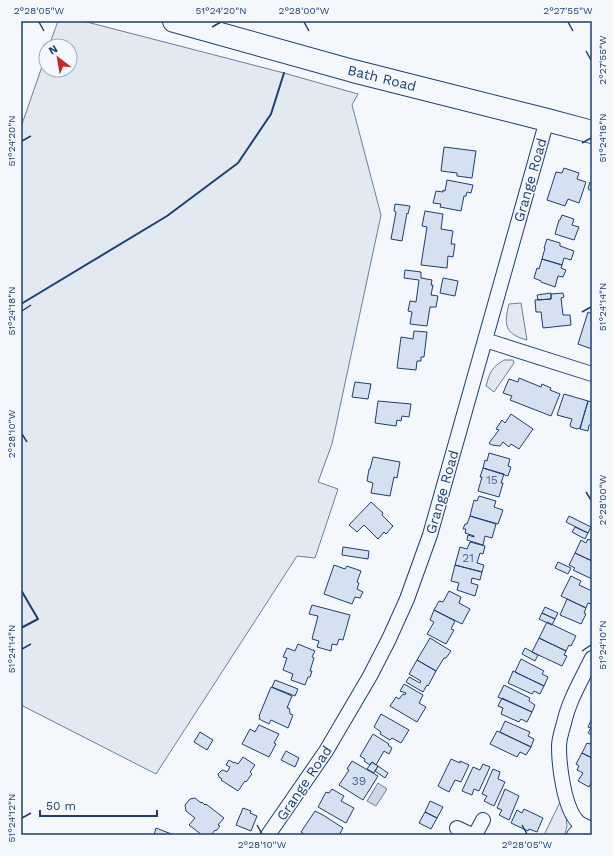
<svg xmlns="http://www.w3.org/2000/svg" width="613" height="856" viewBox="0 0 613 856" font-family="'Work Sans',sans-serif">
  <rect width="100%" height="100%" fill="#f4f7fb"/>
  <path fill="#e3e9f0" stroke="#687fa3" d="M58,21H83L284,73L358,94L352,105L381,215L332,444L318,482L338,489L315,558L297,556L156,774L21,705V127L46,55V70H70V46H49Z
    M521,303L527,340C504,334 504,324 509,304Z
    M504,360H513L514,363L494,392L486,386C490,372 491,368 504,360Z
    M560,802L566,816L567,826L565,834L564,835H544Z"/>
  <path fill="#cfd7e4" stroke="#687fa3" d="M378,783L387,789L376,806L367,801Z"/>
  <path fill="#d5e0f0" stroke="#1d3f73" d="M444,147L476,151L472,178L457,176V173L441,171Z
    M564,168L579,173L577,179L586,182L579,203L568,199L565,206L547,200L556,172L562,173Z
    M447,180L473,185L471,193L467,192L466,196H464L461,211L440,207L441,204L433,203L436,191L443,192V190L445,191Z
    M590,182H592V191L588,189Z
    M395,204L410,206L408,214L407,213L402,241L391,239L396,212L394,211Z
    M425,211L443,214L441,229L453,231L451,244H455L453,257L448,256L447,268L421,265L427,227L422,226Z
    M562,215L574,219L572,225L579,227L574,240L555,234L559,220H560Z
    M547,239L560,243V246L574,251L571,260L564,258L562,265L542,259L545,248H544Z
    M542,259L562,265L561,268L566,270L563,277L558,276L555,287L541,282V281L534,278L537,268L539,269Z
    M405,270L421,272V278L432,280L431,285H433L431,295L438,296L436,307H430L427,326L410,324L412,312L408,311L410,301L416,302L419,280L404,278Z
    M443,278L458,281L455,296L440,293Z
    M551,293V299L538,300L537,295Z
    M563,293L564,297L561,298L563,315H570L571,325L543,328L541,312H536L535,300L551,299V294Z
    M588,312L592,314V349L578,344Z
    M414,331L427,332L424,357H421V361H417L416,370L397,368L401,337L413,339Z
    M519,378L541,387L542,384L551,388L550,390L560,394L551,416L510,400L512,396L503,393L509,379L518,382Z
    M355,382L371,384L368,399L352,397Z
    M564,394L588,401L580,428L577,429L571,427L570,425L572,419L557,415Z
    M378,401L411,404L409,417L402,416L401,421L397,420L396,426L375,423Z
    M588,401L592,402V426L589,425L588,431L580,429Z
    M511,414L533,429L519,449L511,444L509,447L503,442L500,446L492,445L489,443L499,430L496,429L502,420L505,423Z
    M489,453L510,459L508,466L511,467L508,476L483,468L485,460L487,461Z
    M373,457L400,462L397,478L394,477L390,496L371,493L373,483L367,481L369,469H370Z
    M483,468L504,474L501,483H503L499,497L478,491L482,477H480Z
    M479,496L496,501L494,507L503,510L498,524L470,516L474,500L477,501Z
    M371,502L383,513L382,515L393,526L386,534L384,532L378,539L364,525L357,532L349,525Z
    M470,516L496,524L492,538L485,536L483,545L467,540L468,535L474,537V536L465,533L466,529H463L465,524H467Z
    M569,516L591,527L588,533L566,522Z
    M575,527L588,533L585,539L572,532Z
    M588,539L592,541V561L575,553L581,540L586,543Z
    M470,542L485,546L483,554L480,553L477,563L484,565L482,572L455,565L460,547L467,549Z
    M343,547L369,551L368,559L342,555Z
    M575,553L592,561V579L573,570L575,568L569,565Z
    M558,562L571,568L568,574L555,568Z
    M334,565L345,569L347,566L361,571L357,582L359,583L357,589L363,592L360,598L355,597L352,604L324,594Z
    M455,565L482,572L480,580L472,578L471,583L478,585L475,596L457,590L459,583L451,581Z
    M571,576L581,581L579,585L592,591V601L591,604L588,603L586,608L561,596Z
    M449,591L461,597L459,603L470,609L462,624L434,610L439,601L443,602Z
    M567,599L586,608L584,613L586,614L581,624L560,615Z
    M312,605L350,615L343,640L339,639L337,645L332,644L331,651L317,647L319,641L312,639L318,616L309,614Z
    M545,607L558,613L555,619L542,613Z
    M434,610L455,621L451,629L454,630L446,644L427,634L434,622L430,620Z
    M542,613L555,619L552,625L539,619Z
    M547,622L576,636L571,646L569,645L566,651L539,638Z
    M430,638L451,651L446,658H444L436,671L417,660Z
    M539,638L566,651L564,655L567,656L562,666L532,652Z
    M298,644L315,651L312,657L314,658L310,671H312L310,677H308L305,685L291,680L293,674L283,670L287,658L283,657L287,648L295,651Z
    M525,648L538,655L535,661L522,654Z
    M521,659L544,671L542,674L548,677L544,686L515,672Z
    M417,660L436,671L428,686L427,685L423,692L406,682L409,677L420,683L421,681L409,674Z
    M513,671L544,686L540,694L534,691L532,694L508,683Z
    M275,680L298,689L295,696L272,687Z
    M404,684L423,695L419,703L426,707L417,722L390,706L396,697L399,699L403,694L405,695L406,693L400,691Z
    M504,685L530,698L529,701L535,705L532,712L498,697Z
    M271,687L292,696L287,708H289L290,712V714L293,715L288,728L271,720L269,724L259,719L260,717L259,716Z
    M502,698L532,712L527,722L521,719L519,722L501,714L503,708L498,706Z
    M381,714L409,730L401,743L392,738L390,740L380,734L381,732L374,727Z
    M592,718V735L588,733L591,728L588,727Z
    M505,721L530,732L528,736L534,739L531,747L500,732Z
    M259,725L279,734L274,743L276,744L269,757L242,744L250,729L255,732Z
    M497,731L531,747L526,755L520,752L517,757L490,744Z
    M200,732L213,740L207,750L194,742Z
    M373,734L389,744L388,745L392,748L389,754L384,751L376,765L372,762L370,765L364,761L365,759L360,756Z
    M592,740V758L582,753L587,743L590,744Z
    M286,751L299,758L295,767L281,760Z
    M582,753L592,758V781L589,787L578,781L583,773L577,770L579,766L576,764Z
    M243,757L255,765L250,772L252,774L246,782L245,781L238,791L221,780L222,779L219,777L218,774L221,771L223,770L227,772L230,767L226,765L229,760L234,763V762L238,764Z
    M451,759L460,763V761L469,765L461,782L455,780L449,792L438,786Z
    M352,761L378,776L363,800L339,785L349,770L347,769Z
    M372,762L378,766L374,773L367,769Z
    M483,764L490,767L479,791L474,789L472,795L462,791L473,767L480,770Z
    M378,766L388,773L385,778L375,771Z
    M493,769L500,772L498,779L505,782L494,806L484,801L487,796L482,794Z
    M332,789L344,796L341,801L354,808L346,823L318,807L326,792L329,793Z
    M505,789L519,796L509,820L499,815L502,810L497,808Z
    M195,798L201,803L202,802L205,805L206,804L224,818L218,825L220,826L216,831L215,830L211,835H202L189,825L195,818L186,811L185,805L190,799Z
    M430,801L443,807L437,818L425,812Z
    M243,808L251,811L250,813L257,816L251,831L236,825Z
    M524,809L543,818L537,832L529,829L528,831L511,823L517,810L522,813Z
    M315,811L323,815L343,828L339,835H305L301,832Z
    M425,812L437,818L431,829L419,823Z
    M156,828L174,835H154Z"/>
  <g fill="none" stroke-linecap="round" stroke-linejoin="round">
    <g stroke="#1d3f73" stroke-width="16">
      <path id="minor" d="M485,340L592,374
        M592,658C582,679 569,700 564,723C562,730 559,739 559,746C559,766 564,808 578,822C582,826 587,827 592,829
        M457,828L472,835
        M268,835L326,751L370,676L389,639L407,599L430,535L547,120
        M475,835L483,820
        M574,835L583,825"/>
    </g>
    <g stroke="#1d3f73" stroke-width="24">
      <path id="trunk" d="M174,21L353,71L547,120L592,132"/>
    </g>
    <use href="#minor" stroke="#f4f7fb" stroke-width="14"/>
    <use href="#trunk" stroke="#f4f7fb" stroke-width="22"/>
    <path stroke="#1d3f73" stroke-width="2" d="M21,304L167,216L238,163L271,114L284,73
      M21,590L38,619L21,628"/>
  </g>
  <path fill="none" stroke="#1d3f73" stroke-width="1.5" d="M39,22L44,31M304,22L309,31M568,22L573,31M212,27L221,22M586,51L591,60M22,141L31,136M582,143L591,138M22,311L31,305M582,312L591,307M22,434L27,442M586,492L591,500M22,649L31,644M582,651L591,645M22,818L31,813M257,825L262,834M522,825L527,834"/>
  <g text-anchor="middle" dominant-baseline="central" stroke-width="3" stroke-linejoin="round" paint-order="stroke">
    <g font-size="12" fill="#4b6792">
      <text x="492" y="480">15</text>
      <text x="468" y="558">21</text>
      <text x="359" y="781">39</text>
    </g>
    <g font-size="14" fill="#1d3f73" stroke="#f4f7fb">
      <text transform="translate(382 78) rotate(14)">Bath Road</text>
      <text transform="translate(530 180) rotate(-74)">Grange Road</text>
      <text transform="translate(442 492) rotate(-74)">Grange Road</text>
      <text transform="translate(304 783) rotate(-56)">Grange Road</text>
    </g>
  </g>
  <rect width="613" height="856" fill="none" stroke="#f4f7fb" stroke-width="44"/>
  <g transform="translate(58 58) rotate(329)"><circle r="19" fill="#f4f7fb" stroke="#9eadc5"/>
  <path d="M0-3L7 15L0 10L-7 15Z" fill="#c62828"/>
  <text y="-6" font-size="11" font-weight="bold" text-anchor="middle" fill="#1d3f73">N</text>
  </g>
  <path d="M40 810v6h117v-6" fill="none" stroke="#1d3f73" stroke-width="2"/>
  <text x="46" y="810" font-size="12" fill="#1d3f73" stroke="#f4f7fb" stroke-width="3" paint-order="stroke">50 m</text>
  <rect x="22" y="22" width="569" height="812" fill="none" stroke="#1d3f73" stroke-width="1.5"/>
  <g font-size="10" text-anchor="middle" fill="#1d3f73">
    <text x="39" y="14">2°28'05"W</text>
    <text x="221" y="14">51°24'20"N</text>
    <text x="304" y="14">2°28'00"W</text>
    <text x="568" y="14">2°27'55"W</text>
    <text transform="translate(602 60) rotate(-90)" y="4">2°27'55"W</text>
    <text transform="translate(602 138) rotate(-90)" y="4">51°24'16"N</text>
    <text transform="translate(11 141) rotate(-90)" y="4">51°24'20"N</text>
    <text transform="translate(602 307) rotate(-90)" y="4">51°24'14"N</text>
    <text transform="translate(11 311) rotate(-90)" y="4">51°24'18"N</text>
    <text transform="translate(11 434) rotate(-90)" y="4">2°28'10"W</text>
    <text transform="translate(602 500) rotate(-90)" y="4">2°28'00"W</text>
    <text transform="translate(602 645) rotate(-90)" y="4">51°24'10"N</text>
    <text transform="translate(11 649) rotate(-90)" y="4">51°24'14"N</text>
    <text transform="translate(11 818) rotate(-90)" y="4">51°24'12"N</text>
    <text x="262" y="848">2°28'10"W</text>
    <text x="527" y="848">2°28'05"W</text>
  </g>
</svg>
